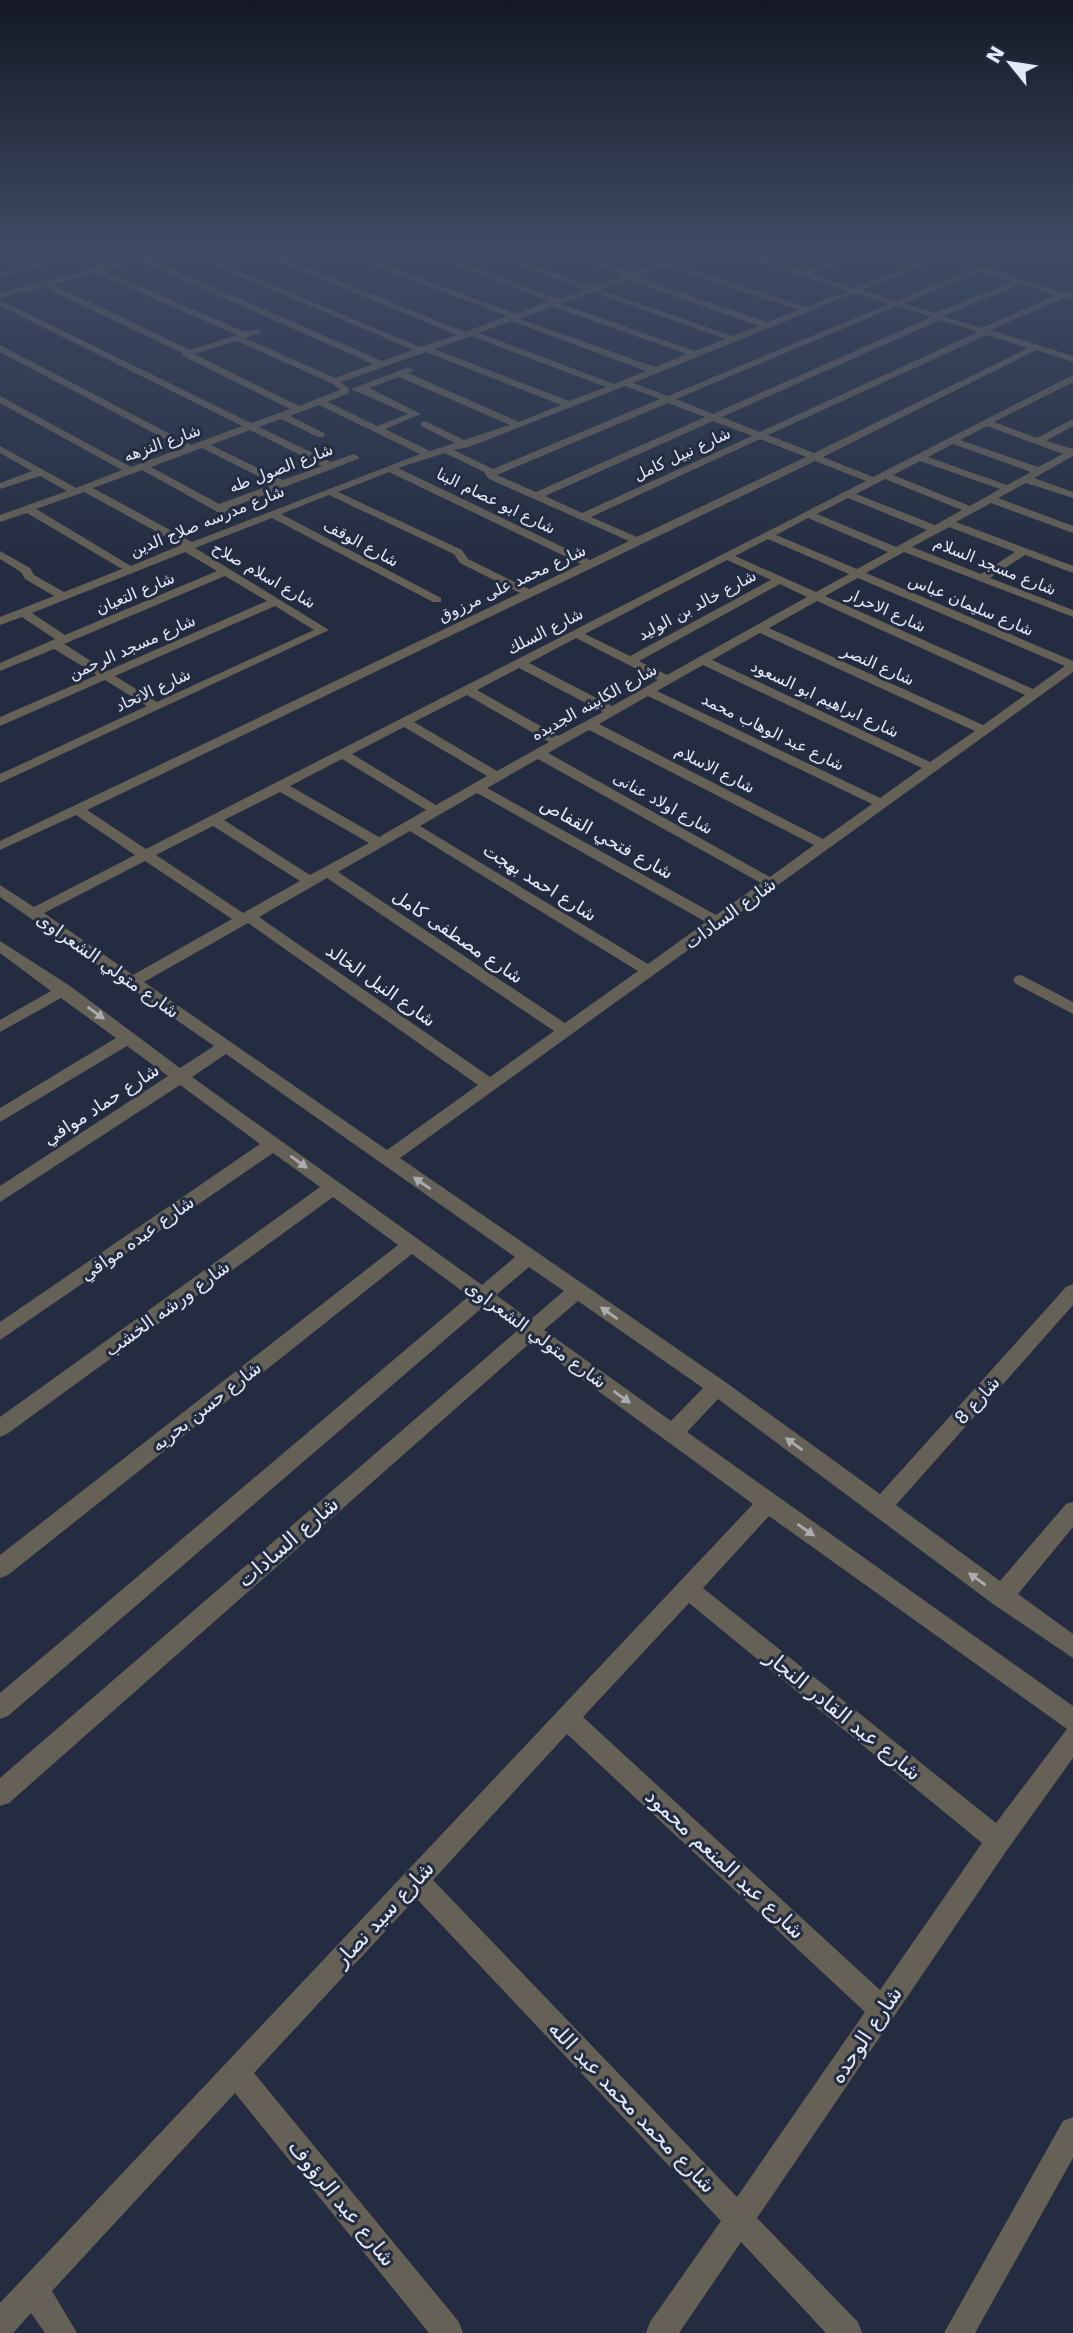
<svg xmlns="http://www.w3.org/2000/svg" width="1073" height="2333" viewBox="0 0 1073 2333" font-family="'DejaVu Sans',Cairo,sans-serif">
  <rect width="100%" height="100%" fill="#232c40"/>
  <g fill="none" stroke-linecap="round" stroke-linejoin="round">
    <path fill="#666156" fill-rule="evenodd" d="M13,250H25L0,257V253Z
      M85,250H97L0,277V273Z
      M161,250H173L147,258L382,361L413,350L179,250H189L420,347L457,335L251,250H261L278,257L315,250L285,259L465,332L507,316L337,252L344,250L517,314L549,301L415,250H425L559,299L585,290L494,256L501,254L593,287L623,275L550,250H561L632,273L658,264L620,250C636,250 649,260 665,261C679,262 694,250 709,250L674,264L806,307L847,291L722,250C735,249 745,257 757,257C768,257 780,250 792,250L765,260L801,271L868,250H879L809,274L854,288L932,257L915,250H926L1062,292L1070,291L1073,300L1063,298L991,330L1073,356V362L1036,350L823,457L873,477L1073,375V382L994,422L1037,438L1073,419V426L1046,441L1073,449V456L1034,478L1073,492V498L1026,483L998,498L1073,526V533L991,503L956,522L1073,566V573L1025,555L990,578L1073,610V617L904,552L866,573L1073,661V672L400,1158L724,1381L880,1494L1066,1287L1073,1284V1305L896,1505L1000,1581L1066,1504L1073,1502V1527L1018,1594L1073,1634V1658L993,1604L718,1399L687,1432L1073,1706V1758L1007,1850L757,2218L858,2322L862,2333H826L741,2242L679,2333H646L650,2322L721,2221L416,1898L254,2073L459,2322L463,2333H429L235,2093L52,2291L77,2333H45L31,2313L13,2333H0V2303L753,1504L531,1342L9,1803L0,1806V1778L517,1331L483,1307L8,1716L0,1719V1693L469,1296L412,1254L8,1575L0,1578V1555L398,1245L333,1197L7,1434L0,1437V1417L320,1187L273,1153L0,1340V1322L260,1144L180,1085L0,1202V1186L168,1076L127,1046L0,1122V1108L116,1038L61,998L0,1032V1020L51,991L0,953V941L70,986L180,1068L214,1046L0,897V885L34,907L135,855L76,815L0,850V841L520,593L460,563L454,554L329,495L281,514L441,598V602H433L272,518L195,548L329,630L0,783V774L147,706L105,680L0,726V717L97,675L54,649L0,671V663L55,639L22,617L0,625V617L54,596L25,579L21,572L0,559V551L30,568L34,575L64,592L122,569L27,513L0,522V515L67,491L40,476L0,489V483L32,471L0,453V446L76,488L122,470L0,403V396L131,467L182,448L0,352V345L191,445L242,426L0,306V300L251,423L290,409L183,356L182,353L44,287L0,298V293ZM940,259L972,269L896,301L862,290ZM139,261L373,364L335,378L245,338L260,333V329L245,332L103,270ZM666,266L798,310L767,322L637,277ZM980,272L1012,282L935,313L904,303ZM95,273L237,335L190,350L52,284ZM629,280L759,326L732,336L601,290ZM1021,284L1055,295L982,328L944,316ZM593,292L725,339L695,351L561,304ZM855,293L889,304L668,396L633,383ZM897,306L931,317L713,414L676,399ZM553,307L687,354L655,367L520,319ZM940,320L978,332L760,432L722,417ZM511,321L646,371L614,384L479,333ZM987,335L1028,348L814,453L768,435ZM471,336L606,387L569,401L434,349ZM237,341L333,384L340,390L299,406L194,354ZM426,352L561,405L519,422L408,373L414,370L409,367L351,389L408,414L377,426L328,402L349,393V389L341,382ZM399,377L510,425L464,440L427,422H421V426L455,443L430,451L385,429L421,414L369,388ZM625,386L660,399L493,469L454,450L469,447ZM668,403L705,417L536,492L497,475ZM319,405L420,454L192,542L93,488L142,470L225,516H233V512L227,509L358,459L359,457L354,454L331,462L259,427L281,419L318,437H324V433L290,416ZM713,421L752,436L582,513L545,496ZM987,426L1063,454L1038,467L960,440ZM250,430L322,466L283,480L211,445ZM760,439L806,457L637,537L591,517ZM953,444L1031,472L1007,485L928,457ZM202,448L274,484L219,504L151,467ZM445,453L484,472L489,479L629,541L590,560L398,468ZM815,461L866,481L146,849L87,810ZM920,461L1000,489L970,506L893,475ZM389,472L581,564L529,589L468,559L462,550L338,492ZM885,479L962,510L935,525L856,494ZM84,492L181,545L131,566L36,509ZM848,498L927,530L896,547L817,514ZM808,518L888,552L857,569L776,535ZM949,527L1015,552L981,574L912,547ZM768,539L849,574L816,592L735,556ZM185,552L217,571L65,635L32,613ZM727,560L771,580L630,656L585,634ZM225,576L267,601L107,671L64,644ZM858,578L1065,666L1033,689L825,596ZM780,584L807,597L667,675L639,661ZM817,601L1025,695L983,725L769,628ZM275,606L314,630L157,702L115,676ZM760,633L975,731L930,762L712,660ZM576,638L658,680L612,706L529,663ZM703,665L922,768L880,798L657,691ZM519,668L603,712L558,736L477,690ZM467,695L549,742L497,771L414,722ZM648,696L872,804L823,839L599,724ZM404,727L487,776L436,805L352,754ZM589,730L814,845L770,877L548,753ZM342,759L426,810L379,837L290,786ZM538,759L761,883L716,915L487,788ZM280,792L369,843L310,875L224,820ZM477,793L706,922L648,964L420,826ZM213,826L300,881L243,913L156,855ZM410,831L638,971L565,1023L338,872ZM145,861L232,919L133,975L44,913ZM327,878L554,1031L490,1077L259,917ZM248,923L478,1085L387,1150L144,982ZM226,1054L515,1257L482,1285L192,1077ZM529,1267L564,1291L530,1320L496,1295ZM578,1301L703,1388L671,1421L544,1330ZM769,1516L1067,1729L996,1823L703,1588ZM689,1603L982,1843L880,1990L583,1717ZM567,1734L865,2012L737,2197L433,1880Z
      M1021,975L1073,1002V1014L1016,984L1013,980L1016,976Z
      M1073,2117V2158L975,2333H944L1063,2121Z"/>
  </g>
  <defs><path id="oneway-solid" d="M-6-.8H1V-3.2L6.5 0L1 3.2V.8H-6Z" transform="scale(1.75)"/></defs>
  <g fill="#abacaf">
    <use href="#oneway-solid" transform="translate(96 1013) rotate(36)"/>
    <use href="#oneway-solid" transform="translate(299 1162) rotate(36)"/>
    <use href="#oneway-solid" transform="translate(422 1183) rotate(-145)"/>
    <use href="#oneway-solid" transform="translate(609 1313) rotate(-145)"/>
    <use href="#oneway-solid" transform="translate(622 1397) rotate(36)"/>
    <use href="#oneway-solid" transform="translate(794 1444) rotate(-144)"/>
    <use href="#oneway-solid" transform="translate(806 1530) rotate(35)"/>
    <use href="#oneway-solid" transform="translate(977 1579) rotate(-144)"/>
  </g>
  <linearGradient id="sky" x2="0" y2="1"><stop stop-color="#131823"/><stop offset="0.43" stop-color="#3f4b64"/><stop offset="1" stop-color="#3f4b64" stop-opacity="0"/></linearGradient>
  <rect width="1073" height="576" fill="url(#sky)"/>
  <g text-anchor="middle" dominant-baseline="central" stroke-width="6" stroke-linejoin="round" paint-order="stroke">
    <g font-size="16" fill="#e3e9f7" stroke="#232c40">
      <text transform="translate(162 443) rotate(-20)">شارع النزهه</text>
      <text transform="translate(682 454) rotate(-25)">شارع نبيل كامل</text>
      <text transform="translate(281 468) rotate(-21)">شارع الصول طه</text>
      <text transform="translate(496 501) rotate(26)">شارع ابو عصام البنا</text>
      <text transform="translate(207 521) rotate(-22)">شارع مدرسه صلاح الدين</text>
      <text transform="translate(361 543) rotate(28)">شارع الوقف</text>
      <text transform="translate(995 566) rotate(22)">شارع مسجد السلام</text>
      <text transform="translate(264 575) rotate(30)">شارع اسلام صلاح</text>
      <text transform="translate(512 583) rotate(-25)">شارع محمد على مرزوق</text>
      <text transform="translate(135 593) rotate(-23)">شارع التعبان</text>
      <text transform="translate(697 605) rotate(-28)">شارع خالد بن الوليد</text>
      <text transform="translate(971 605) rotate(23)">شارع سليمان عباس</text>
      <text transform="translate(886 610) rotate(24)">شارع الاحرار</text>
      <text transform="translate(545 631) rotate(-27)">شارع السلك</text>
      <text transform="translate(132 647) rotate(-24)">شارع مسجد الرحمن</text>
      <text transform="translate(878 665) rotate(24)">شارع النصر</text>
      <text transform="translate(153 690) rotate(-25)">شارع الاتحاد</text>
      <text transform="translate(825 699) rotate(25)">شارع ابراهيم ابو السعود</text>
      <text transform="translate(594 702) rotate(-29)">شارع الكابينه الجديده</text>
      <text transform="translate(773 732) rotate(26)">شارع عبد الوهاب محمد</text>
      <text transform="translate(715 769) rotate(27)">شارع الاسلام</text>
      <text transform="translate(663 803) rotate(29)">شارع اولاد عنانى</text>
    </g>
    <g font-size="18" fill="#e3e9f7" stroke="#232c40">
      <text transform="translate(607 838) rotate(29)">شارع فتحي القفاص</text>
      <text transform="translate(540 882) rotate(32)">شارع احمد بهجت</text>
      <text transform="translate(730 913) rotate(-36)">شارع السادات</text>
      <text transform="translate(458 936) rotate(34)">شارع مصطفى كامل</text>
      <text transform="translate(108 965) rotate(35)">شارع متولي الشعراوى</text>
      <text transform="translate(381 985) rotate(35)">شارع النيل الخالد</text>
      <text transform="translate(101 1104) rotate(-33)">شارع حماد موافي</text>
      <text transform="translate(137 1238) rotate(-35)">شارع عبده موافي</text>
      <text transform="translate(167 1308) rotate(-36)">شارع ورشه الخشب</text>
      <text transform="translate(536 1334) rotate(36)">شارع متولي الشعراوى</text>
      <text transform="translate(977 1400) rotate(-48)">شارع 8</text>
      <text transform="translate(206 1406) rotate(-38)">شارع حسن بحريه</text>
    </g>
    <g font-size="21" fill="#e3e9f7" stroke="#232c40">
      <text transform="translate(288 1542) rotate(-41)">شارع السادات</text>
      <text transform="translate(843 1715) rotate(39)">شارع عبد القادر النجار</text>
      <text transform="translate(725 1864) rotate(43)">شارع عبد المنعم محمود</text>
      <text transform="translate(384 1914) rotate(-47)">شارع سيد نصار</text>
      <text transform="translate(866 2035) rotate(-56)">شارع الوحده</text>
      <text transform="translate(632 2107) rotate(46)">شارع محمد محمد عبد الله</text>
      <text transform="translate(342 2203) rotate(51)">شارع عبد الرؤوف</text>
    </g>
  </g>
  <g transform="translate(1010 63) rotate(300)" stroke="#232c40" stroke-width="5" paint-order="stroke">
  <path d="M0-5L12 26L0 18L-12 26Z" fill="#e3e9f7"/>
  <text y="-10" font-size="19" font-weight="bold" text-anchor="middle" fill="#e3e9f7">N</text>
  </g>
</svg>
